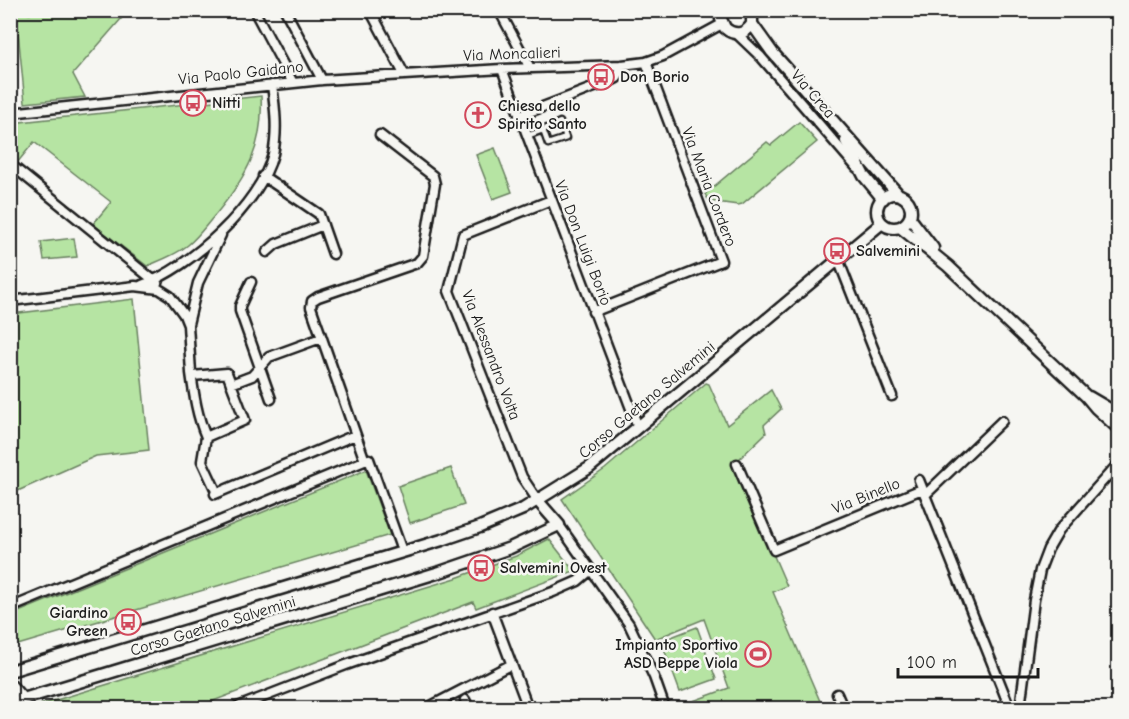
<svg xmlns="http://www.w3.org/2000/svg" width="1129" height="719" viewBox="0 0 1129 719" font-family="'Comic Neue',sans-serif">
  <rect width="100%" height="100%" fill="#f6f6f2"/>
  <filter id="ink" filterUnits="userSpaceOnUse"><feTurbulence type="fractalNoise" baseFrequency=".0167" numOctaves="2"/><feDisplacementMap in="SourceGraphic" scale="12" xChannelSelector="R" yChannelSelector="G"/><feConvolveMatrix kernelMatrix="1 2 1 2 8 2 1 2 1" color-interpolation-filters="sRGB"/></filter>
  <g filter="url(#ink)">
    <path fill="#b6e4a3" stroke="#698060" stroke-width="1.5" d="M33,10L128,11L73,74L85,97L25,103L16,11L30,14Z
      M261,96C264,146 247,176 216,214C207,224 199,236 188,245C176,255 161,260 147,266L93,224L111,202L34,142L17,163L11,158V123Z
      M799,122L817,142L742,204L738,205L709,201L705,194L767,142L771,145Z
      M495,148L512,192L493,199L476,155Z
      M74,238L77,257L44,260L41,242Z
      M134,299L149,450L96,456L11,494V314Z
      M706,383L709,384L727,425L771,390L781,409L764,425L766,433L734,464L787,586L773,592L823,708H687L685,704L729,688L704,619L655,639L562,499L605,469Z
      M451,468L464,505L410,523L398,486Z
      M366,470L390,535L11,647V615Z
      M549,539L574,571L476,608L473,602L195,708H30L456,578L516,556Z
      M697,627L716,679L680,692L661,641Z"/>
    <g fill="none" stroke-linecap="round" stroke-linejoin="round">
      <g stroke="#1c1c1c" stroke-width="9">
        <path id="service" d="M527,136L543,130L548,144L566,138L560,122L543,130"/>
      </g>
      <g stroke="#1c1c1c" stroke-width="13">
        <path id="minor" d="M254,10L293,83
          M285,10L322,80
          M370,10L404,74
          M499,10L530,68
          M737,34L761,57L857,168
          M502,69L638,427
          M10,113L322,80L502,69L622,65L646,62L663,56L722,24
          M519,116L613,80L617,78L622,65
          M10,164L157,283
          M263,176L319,214L333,254
          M267,252L276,244L323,225
          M838,259L892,396
          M251,282L240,306V311L271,399
          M142,285C190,268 260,205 273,154C278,131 275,107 272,85
          M10,301L135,286L159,289L170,296L184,315L188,325L191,373C194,395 197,416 206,437L245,420L227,373L192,376
          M593,312L721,261L646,62
          M188,324L198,283L221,235
          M231,384L252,376L269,357L321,338
          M206,437L202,461L217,493
          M365,461L311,307L312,301L318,297L417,263L423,256L435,184L433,176L380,135
          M737,464L774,550L922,489
          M919,480L1010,708H1012
          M215,494L355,435
          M925,495L1002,421
          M538,501L522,477L449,291L463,235L551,200
          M559,525L629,624L654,677L665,708
          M10,608L369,459L402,551
          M492,612L528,708
          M10,683L24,699
          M837,694L843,708
          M465,700L469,708
          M235,708L346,665L553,592L578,581L591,570
          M427,708L512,664
          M1020,708L1034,600L1040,570L1048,549L1059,530L1118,464"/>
      </g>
      <g stroke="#1c1c1c" stroke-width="15">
        <path id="tertiary" d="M722,10L721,19L725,28C734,36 745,35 752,24V10
          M752,24L772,52L899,195
          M846,141L864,176L883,199
          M877 211a17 17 0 1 1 34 0a17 17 0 1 1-34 0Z
          M910,218L933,248
          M900,227L948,266L1086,396L1096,408L1118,428
          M1089,397L1118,414
          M10,671L442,540L480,527L523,509L589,468L882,223
          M10,703L440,572L510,548L559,525L538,501"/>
      </g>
      <use href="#service" stroke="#f6f6f2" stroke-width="4.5"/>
      <use href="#minor" stroke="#f6f6f2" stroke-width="8"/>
      <use href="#tertiary" stroke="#f6f6f2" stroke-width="10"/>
    </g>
  </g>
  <defs>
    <g id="bus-ring" transform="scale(1.35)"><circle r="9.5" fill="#f6f6f2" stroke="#d1495b" stroke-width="1.5"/><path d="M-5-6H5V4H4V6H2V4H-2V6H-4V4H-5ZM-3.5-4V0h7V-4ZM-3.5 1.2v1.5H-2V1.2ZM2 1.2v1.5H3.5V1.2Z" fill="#d1495b"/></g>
    <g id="church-ring" transform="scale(1.35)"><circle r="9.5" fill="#f6f6f2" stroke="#d1495b" stroke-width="1.5"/><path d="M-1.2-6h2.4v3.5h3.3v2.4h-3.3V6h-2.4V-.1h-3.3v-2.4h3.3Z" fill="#d1495b"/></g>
    <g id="stadium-ring" transform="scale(1.35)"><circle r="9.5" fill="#f6f6f2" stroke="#d1495b" stroke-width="1.5"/><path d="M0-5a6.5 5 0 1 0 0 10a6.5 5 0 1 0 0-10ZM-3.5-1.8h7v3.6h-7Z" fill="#d1495b"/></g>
  </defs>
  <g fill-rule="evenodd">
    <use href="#bus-ring" x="601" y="77"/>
    <use href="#bus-ring" x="193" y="103"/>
    <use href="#church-ring" x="478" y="115"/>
    <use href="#bus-ring" x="837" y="251"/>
    <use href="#bus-ring" x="481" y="568"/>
    <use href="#bus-ring" x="128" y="622"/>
    <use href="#stadium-ring" x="758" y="654"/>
  </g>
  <g text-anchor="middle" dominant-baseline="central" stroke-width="5" stroke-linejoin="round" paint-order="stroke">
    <g font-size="16" fill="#1c1c1c" stroke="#f6f6f2">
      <text transform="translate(512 54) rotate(-2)">Via Moncalieri</text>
      <text transform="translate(241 73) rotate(-6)">Via Paolo Gaidano</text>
      <text transform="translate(813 94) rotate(49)">Via Crea</text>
      <text transform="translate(709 187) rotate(69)">Via Maria Cordero</text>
      <text transform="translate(583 243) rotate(69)">Via Don Luigi Borio</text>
      <text transform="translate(491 355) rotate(69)">Via Alessandro Volta</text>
      <text transform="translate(647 400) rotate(-40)">Corso Gaetano Salvemini</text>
      <text transform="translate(866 496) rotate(-22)">Via Binello</text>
      <text transform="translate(213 626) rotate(-17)">Corso Gaetano Salvemini</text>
    </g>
    <g font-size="16" font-weight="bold" fill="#1c1c1c" stroke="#f6f6f2" text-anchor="start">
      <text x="620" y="77">Don Borio</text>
      <text x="212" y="103">Nitti</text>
      <text x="498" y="106">Chiesa dello<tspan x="498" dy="18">Spirito Santo</tspan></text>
      <text x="856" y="251">Salvemini</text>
      <text x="500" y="568">Salvemini Ovest</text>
      <text x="108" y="613" text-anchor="end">Giardino<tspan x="108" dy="18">Green</tspan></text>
      <text x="738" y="645" text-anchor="end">Impianto Sportivo<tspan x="738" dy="18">ASD Beppe Viola</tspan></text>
    </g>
  </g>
  <rect width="1129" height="719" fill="none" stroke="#f6f6f2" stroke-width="36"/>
  <rect x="18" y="18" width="1093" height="683" fill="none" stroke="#1c1c1c" stroke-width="2" filter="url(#ink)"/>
  <path d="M898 668v9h140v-9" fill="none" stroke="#1c1c1c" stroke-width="3"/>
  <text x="907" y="668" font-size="18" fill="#1c1c1c" stroke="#f6f6f2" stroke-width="4.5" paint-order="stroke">100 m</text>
</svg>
